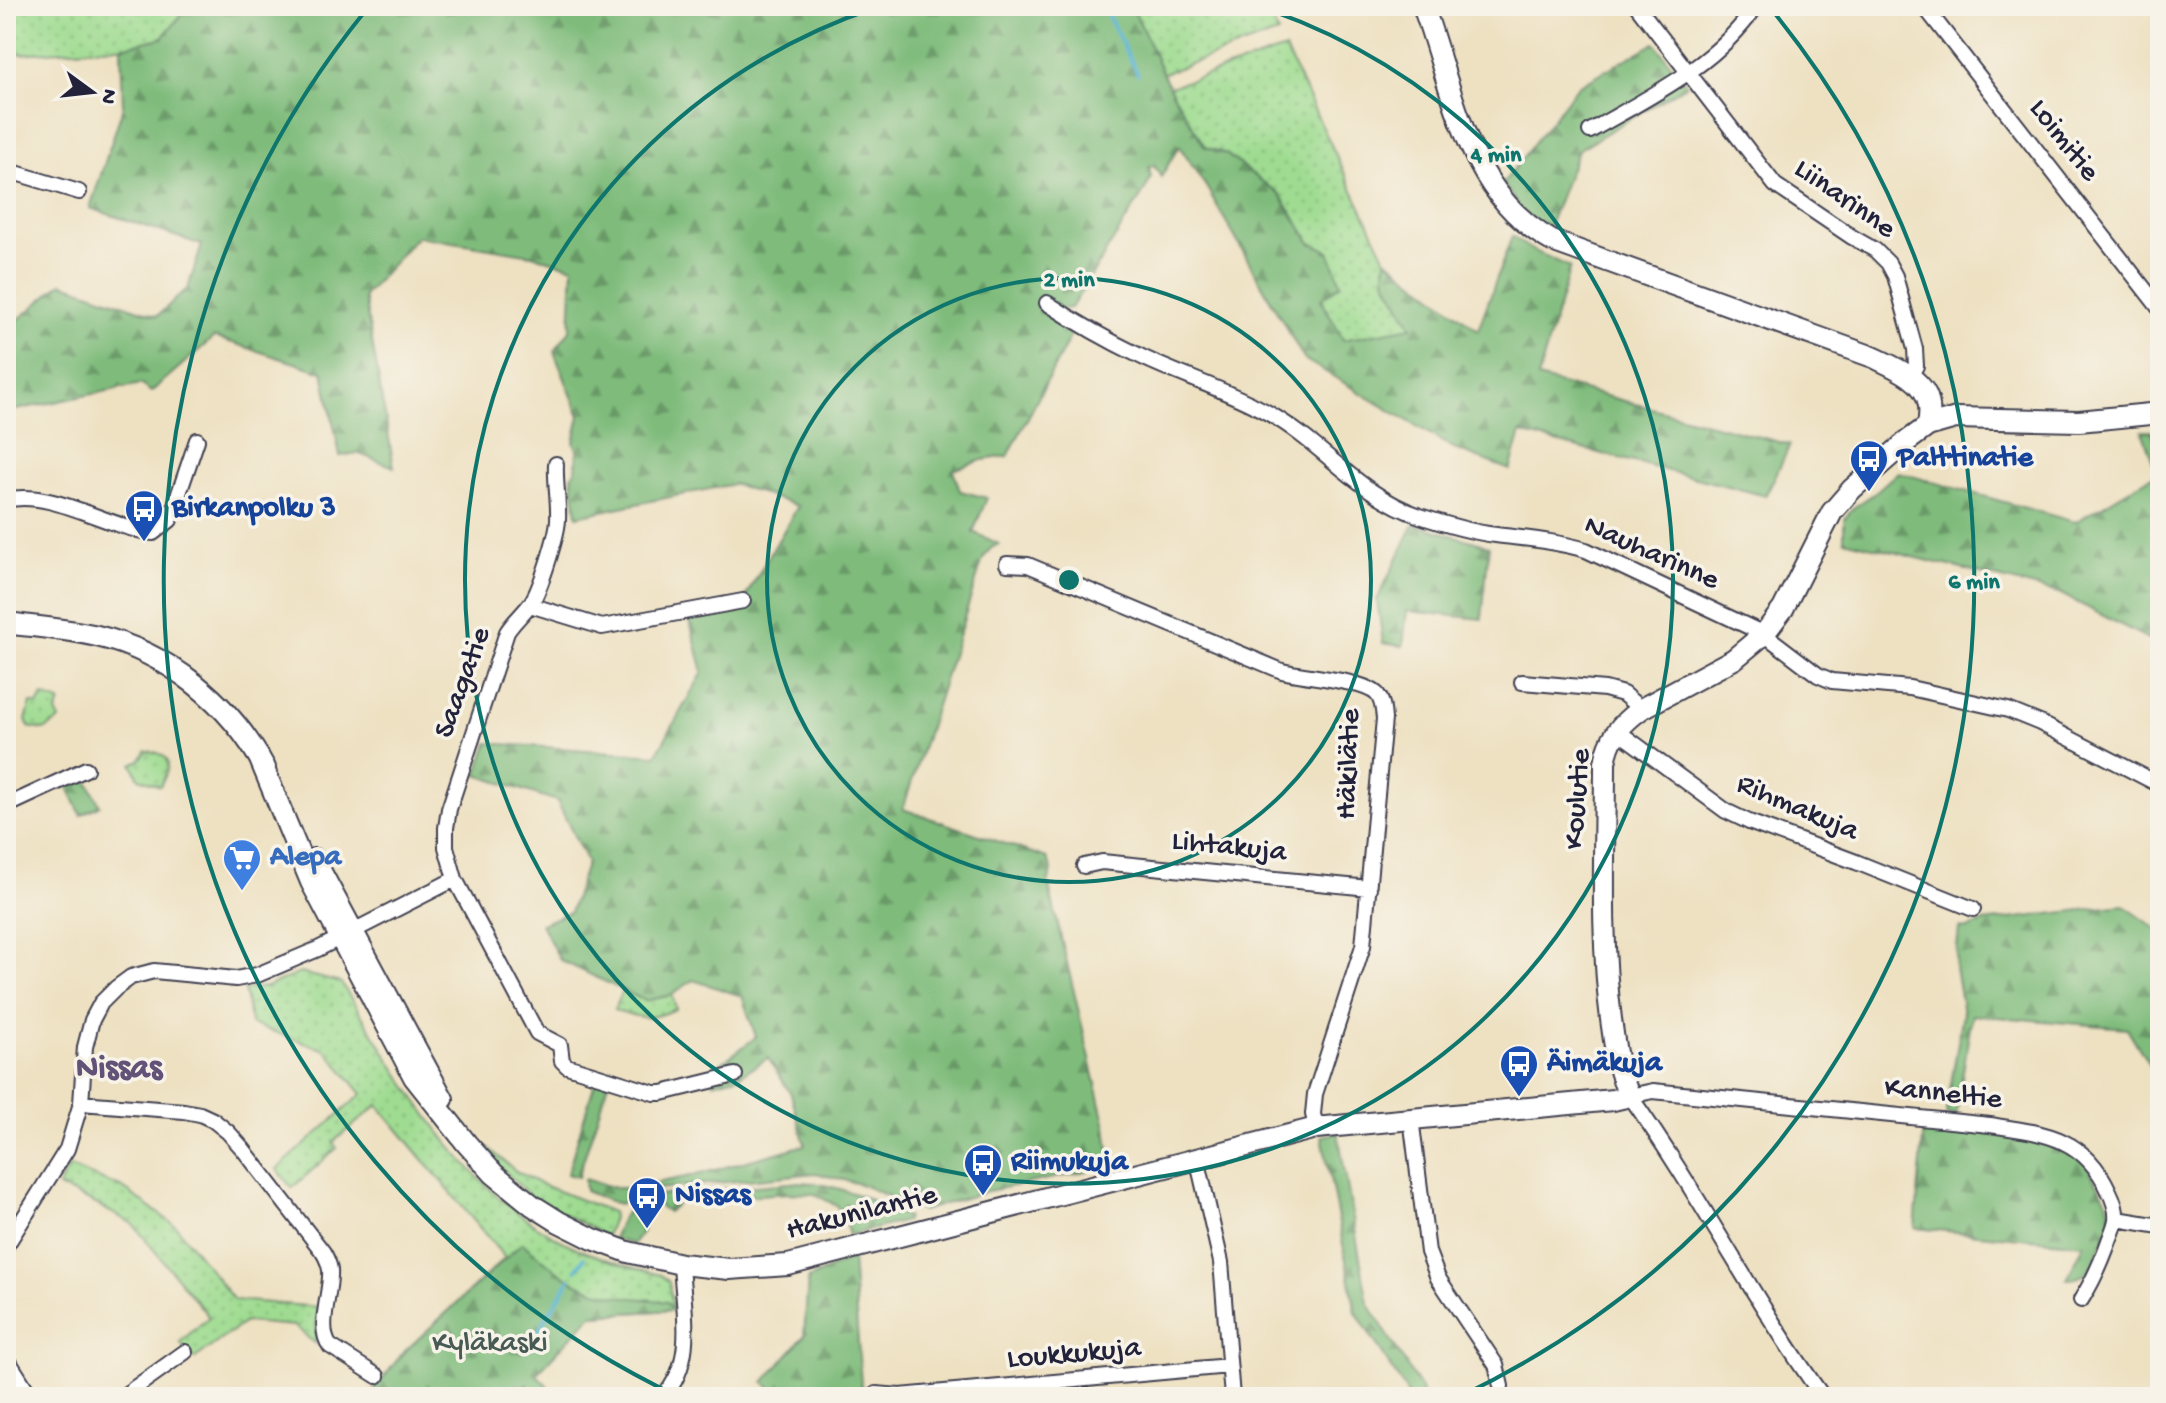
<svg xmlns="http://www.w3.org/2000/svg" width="2166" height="1403" viewBox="0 0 2166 1403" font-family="'Gochi Hand',sans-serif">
  <defs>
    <pattern id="grass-dots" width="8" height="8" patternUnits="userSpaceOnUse" patternTransform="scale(2)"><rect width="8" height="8" fill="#9fdc91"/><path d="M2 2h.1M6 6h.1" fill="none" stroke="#89bc7e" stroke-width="1.8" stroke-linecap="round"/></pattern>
    <pattern id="forest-firs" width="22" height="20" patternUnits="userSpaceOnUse" patternTransform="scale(2)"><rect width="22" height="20" fill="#7fbc7b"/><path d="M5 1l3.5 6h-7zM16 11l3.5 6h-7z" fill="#689866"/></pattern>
  </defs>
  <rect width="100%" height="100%" fill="#f7f3e8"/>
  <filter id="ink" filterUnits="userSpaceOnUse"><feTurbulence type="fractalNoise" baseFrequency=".0125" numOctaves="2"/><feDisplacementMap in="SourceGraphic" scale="16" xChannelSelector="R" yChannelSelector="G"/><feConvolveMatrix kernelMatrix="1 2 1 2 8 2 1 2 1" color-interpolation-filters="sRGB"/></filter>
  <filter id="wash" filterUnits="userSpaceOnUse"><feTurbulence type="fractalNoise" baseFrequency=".006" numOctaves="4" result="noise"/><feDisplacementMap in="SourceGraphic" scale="32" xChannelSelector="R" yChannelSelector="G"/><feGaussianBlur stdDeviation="1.8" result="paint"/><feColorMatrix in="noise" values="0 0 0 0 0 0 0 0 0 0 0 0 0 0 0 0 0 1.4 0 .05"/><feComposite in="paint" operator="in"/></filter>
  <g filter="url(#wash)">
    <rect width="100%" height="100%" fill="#eee1c2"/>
    <path fill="url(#grass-dots)" stroke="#607f66" stroke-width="2" d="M6,6H189L162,38L129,46L6,55Z
      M1132,6H1265L1278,33L1162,74Z
      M1285,49L1386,259L1385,279L1413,327L1343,340L1321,299L1311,243L1280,195L1226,154L1205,147L1169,87Z
      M43,696L60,702L56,713L60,720L44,730L29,727L26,720L31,703L38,705Z
      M146,751C174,753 171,767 160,786L139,778L132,764L140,760Z
      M300,973L341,983C403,1078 461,1192 568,1244C597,1258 629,1267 661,1275L669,1282L673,1310L592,1315L536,1374L559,1397H539L526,1384L512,1397H369L402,1354L505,1258L378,1105L333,1142L337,1148L292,1188L277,1169L362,1094L326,1050L251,1024L244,990L266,987Z
      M622,990L645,1001L672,995L676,1009C647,1021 643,1019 614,1010Z
      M483,1144L516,1171L540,1184L612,1212L613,1218L606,1236L530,1196L479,1146Z
      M69,1167L123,1188L176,1226L234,1300L318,1307L315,1344L295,1326L245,1322L194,1359L180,1342L209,1317L133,1224L92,1202L58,1187Z"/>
    <path fill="url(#forest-firs)" stroke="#506f5b" stroke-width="2" d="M189,6H1132L1169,87L1205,147L1226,154L1280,195L1311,243L1329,251L1341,284L1321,299L1343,340L1412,327L1385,279L1386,259L1478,330L1512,236L1530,249L1570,267L1538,378L1790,445L1766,496L1521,433L1510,470L1457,450L1304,359L1207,188L1179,146L1161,177L1154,166L1149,167L1151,178L1145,190L1071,308L1044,310L1071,335L1008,456L982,460L953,470L960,491L987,498L973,532L999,544L991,548L983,559L903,809L1047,858L1052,871L1048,883L1106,1126L1111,1167L988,1191L922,1211L860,1184L816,1173L657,1189L632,1195L620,1204L612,1202L585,1191L584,1179L616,1188H632L700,1174L805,1145L791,1094L768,1058L737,1077L713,1083L711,1071L756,1037L742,996L693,980L672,995L645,1001L560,960L541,924L570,912L587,862L557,801L477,775L488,743L656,755L703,672L689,618L739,608L798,506L734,484L577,516L572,477L576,469L577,450L574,442L580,416L554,352L570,330L573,267L532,255L417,236L364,296L394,467L357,453L340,456L323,372L214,337L151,392L141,384L6,412V322L13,324L62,283L157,316L188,288L202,245L90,208L123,107L121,47L162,38Z
      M1655,43L1687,85L1578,150L1547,231L1521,211L1503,183L1578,86Z
      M2142,431H2151L2160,449V645L2059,593L1844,540V519L1853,508L1872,495L1898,472L2075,522L2157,473Z
      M1414,524L1489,546L1482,619L1407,611L1403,646L1383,643L1377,600Z
      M80,777L86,778L100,805L81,815L66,783Z
      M2123,905L2160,931V1083L2127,1028L1972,1015L1956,1116L1946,1114L1963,1013L1955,968L1959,928L1968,929L1983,922Z
      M596,1079L608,1083L578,1177L567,1174Z
      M1924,1127C1969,1131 2047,1131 2081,1159C2088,1165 2093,1177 2098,1185C2116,1212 2112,1220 2100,1248C2092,1266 2089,1279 2067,1279L2084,1244L1915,1228Z
      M1338,1133L1368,1303L1421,1389L1423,1397H1408L1406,1391L1356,1312L1322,1136Z
      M800,1182C837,1183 874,1201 907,1217L906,1221L849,1235L843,1216L837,1206L815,1194L788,1193L703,1199L678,1203L668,1212L658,1205L656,1195Z
      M651,1197L653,1207L643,1222L645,1224L641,1230L642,1231L633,1244L613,1239C624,1212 624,1210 651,1197Z
      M522,1243C544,1260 565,1280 591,1289C614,1298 642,1298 667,1302L673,1310L592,1315L536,1374L559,1397H539L526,1384L512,1397H369L402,1354Z
      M852,1258L862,1397H778L764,1382L804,1336L808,1279Z"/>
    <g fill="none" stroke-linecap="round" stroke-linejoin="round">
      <path stroke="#52b3d1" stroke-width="4" d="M1103,6L1138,74
        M576,1270L584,1258
        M526,1351L570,1279"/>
    </g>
  </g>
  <g filter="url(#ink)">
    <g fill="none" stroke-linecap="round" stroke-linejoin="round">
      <g stroke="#413f4f" stroke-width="18">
        <path id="street" d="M1637,6L1775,185L1852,237L1875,250L1888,263L1895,276L1915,349L1916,366L1909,378
          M1924,6L2160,309
          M1590,131C1649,97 1717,65 1756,6
          M6,170L79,192
          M1047,303C1077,323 1109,341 1142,357C1184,377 1230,391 1270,414C1323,444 1360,496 1420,516C1444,524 1471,532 1496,535C1527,539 1556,541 1586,550L1764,634L1818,675L1832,681L1910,688L2008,710L2040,723L2160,785
          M556,464C555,483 559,502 558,520C557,536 540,591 531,603C524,613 514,621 507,632L449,809L446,828V847L455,879L537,1033L560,1045L562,1061L567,1066L654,1093H662L735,1075
          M6,500C52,489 106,527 153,533L170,520L197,440
          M1007,564L1028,565L1282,671C1305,677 1363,680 1377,694C1383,701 1383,710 1384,719L1363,946L1315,1094L1313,1114L1316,1128
          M530,605L602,627L743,601
          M1522,682L1605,689L1623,694L1641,709
          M1616,730L1726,811L1749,822L1856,862L1973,909
          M6,806L86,769
          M1084,866L1102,862L1369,888
          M81,1103L184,1111L200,1114L213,1120L228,1132L243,1149L323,1252C326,1257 329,1263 330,1270C332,1291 316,1328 330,1346L377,1376
          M1411,1118L1428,1252L1438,1278L1496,1365L1501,1386
          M1197,1158L1221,1262L1232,1397
          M2117,1219L2160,1226
          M6,1246L67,1149L81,1103L85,1047L92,1020L101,1003L116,988L131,977L154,971L236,979L257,975L318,949L455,879
          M6,1357L31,1397
          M876,1394L900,1396L1229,1366
          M122,1397L185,1352
          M663,1397C697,1360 683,1309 681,1264
          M1823,1397C1753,1300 1699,1193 1630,1096L1653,1091L1990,1125C2043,1133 2084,1136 2109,1191C2113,1199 2117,1211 2116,1220C2115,1226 2112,1233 2110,1238C2102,1261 2094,1280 2081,1300"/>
      </g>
      <g stroke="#413f4f" stroke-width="24">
        <path id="secondary" d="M1423,6C1454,91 1466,193 1552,241L1873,357C1894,367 1927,380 1929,406C1930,413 1929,420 1928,426
          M6,623C36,627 67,629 97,636C169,653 230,703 265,768
          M259,757L311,882L414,1077L467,1144L494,1174L532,1205L559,1222L593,1239L628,1252L681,1264L729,1269L788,1265L1316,1128L1613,1100L1630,1096C1617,1071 1615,1047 1611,1019C1600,935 1605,848 1605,763C1609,738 1620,724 1641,709L1734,659L1764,634L1783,609L1832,512L1852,489L1906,442L1928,426L1956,418L2079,421L2160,413
          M314,859L443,1099"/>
      </g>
      <use href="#street" stroke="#fff" stroke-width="14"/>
      <use href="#secondary" stroke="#fff" stroke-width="20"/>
    </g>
  </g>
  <g fill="none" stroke="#0f766e" stroke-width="4">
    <circle cx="1069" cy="580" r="302"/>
    <path d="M1261 7A604 604 0 1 1 877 7"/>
    <path d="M679 1397A905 905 0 0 1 366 10M1772 10A905 905 0 0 1 1459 1397"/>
  </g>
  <defs>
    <g id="bus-pin" transform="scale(2)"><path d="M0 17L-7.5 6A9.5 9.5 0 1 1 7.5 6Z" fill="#1a4fb4" stroke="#f7f3e8"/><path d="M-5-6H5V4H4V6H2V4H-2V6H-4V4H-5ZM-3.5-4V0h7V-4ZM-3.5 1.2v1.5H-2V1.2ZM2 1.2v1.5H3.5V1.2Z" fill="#fff"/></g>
    <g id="supermarket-pin" transform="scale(2)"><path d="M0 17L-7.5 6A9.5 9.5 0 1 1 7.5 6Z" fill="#3f7fe0" stroke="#f7f3e8"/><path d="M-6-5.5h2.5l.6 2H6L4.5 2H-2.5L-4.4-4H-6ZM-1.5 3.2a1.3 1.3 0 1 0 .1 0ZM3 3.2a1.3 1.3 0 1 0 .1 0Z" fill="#fff"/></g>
  </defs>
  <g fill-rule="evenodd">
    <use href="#bus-pin" x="1869" y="459"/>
    <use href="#bus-pin" x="144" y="509"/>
    <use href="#supermarket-pin" x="242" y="858"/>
    <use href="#bus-pin" x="1519" y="1064"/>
    <use href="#bus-pin" x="983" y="1163"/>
    <use href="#bus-pin" x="647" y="1196"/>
  </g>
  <g text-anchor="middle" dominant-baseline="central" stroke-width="7" stroke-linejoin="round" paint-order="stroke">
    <g font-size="30" fill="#22223b" stroke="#f7f3e8">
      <text transform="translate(2063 141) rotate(52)">Loimitie</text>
      <text transform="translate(1844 200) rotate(35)">Liinarinne</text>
      <text transform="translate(1651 554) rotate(24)">Nauharinne</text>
      <text transform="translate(464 683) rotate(-70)">Saagatie</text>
      <text transform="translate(1350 764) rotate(-88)">Häkilätie</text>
      <text transform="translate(1579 799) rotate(-86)">Koulutie</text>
      <text transform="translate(1797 809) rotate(23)">Rihmakuja</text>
      <text transform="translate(1229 848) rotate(6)">Lihtakuja</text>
      <text transform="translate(1943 1095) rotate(6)">Kanneltie</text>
      <text transform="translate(862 1214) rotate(-14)">Hakunilantie</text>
      <text transform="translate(1074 1355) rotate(-5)">Loukkukuja</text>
    </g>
    <g font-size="30" font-weight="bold" fill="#164399" stroke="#f7f3e8" text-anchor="start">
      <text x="1897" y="459">Palttinatie</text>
      <text x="172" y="509">Birkanpolku 3</text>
      <text x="1547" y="1064">Äimäkuja</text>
      <text x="1011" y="1163">Riimukuja</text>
      <text x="675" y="1196">Nissas</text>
    </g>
    <g font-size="30" font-weight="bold" fill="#366cbe" stroke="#f7f3e8" text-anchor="start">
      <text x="270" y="858">Alepa</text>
    </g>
    <g font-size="30" fill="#485a55" stroke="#f7f3e8">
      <text x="490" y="1344">Kyläkaski</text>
    </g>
    <g font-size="34" font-weight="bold" fill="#635278" stroke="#f7f3e8">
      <text x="119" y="1070">Nissas</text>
    </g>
  </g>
  <circle cx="1069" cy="580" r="12" fill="#0f766e" stroke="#f7f3e8" stroke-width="4"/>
  <g font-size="24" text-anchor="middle" font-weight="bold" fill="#0f766e" stroke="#f7f3e8" stroke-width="7" stroke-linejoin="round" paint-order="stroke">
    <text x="1496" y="161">4 min</text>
    <text x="1069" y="286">2 min</text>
    <text x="1974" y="588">6 min</text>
  </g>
  <rect width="2166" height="1403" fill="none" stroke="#f7f3e8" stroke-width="32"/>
  <g transform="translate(92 92) rotate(105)" stroke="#f7f3e8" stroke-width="6" paint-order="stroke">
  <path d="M0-6L14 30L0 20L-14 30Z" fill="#22223b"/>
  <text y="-12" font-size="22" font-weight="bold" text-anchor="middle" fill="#22223b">N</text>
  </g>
</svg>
